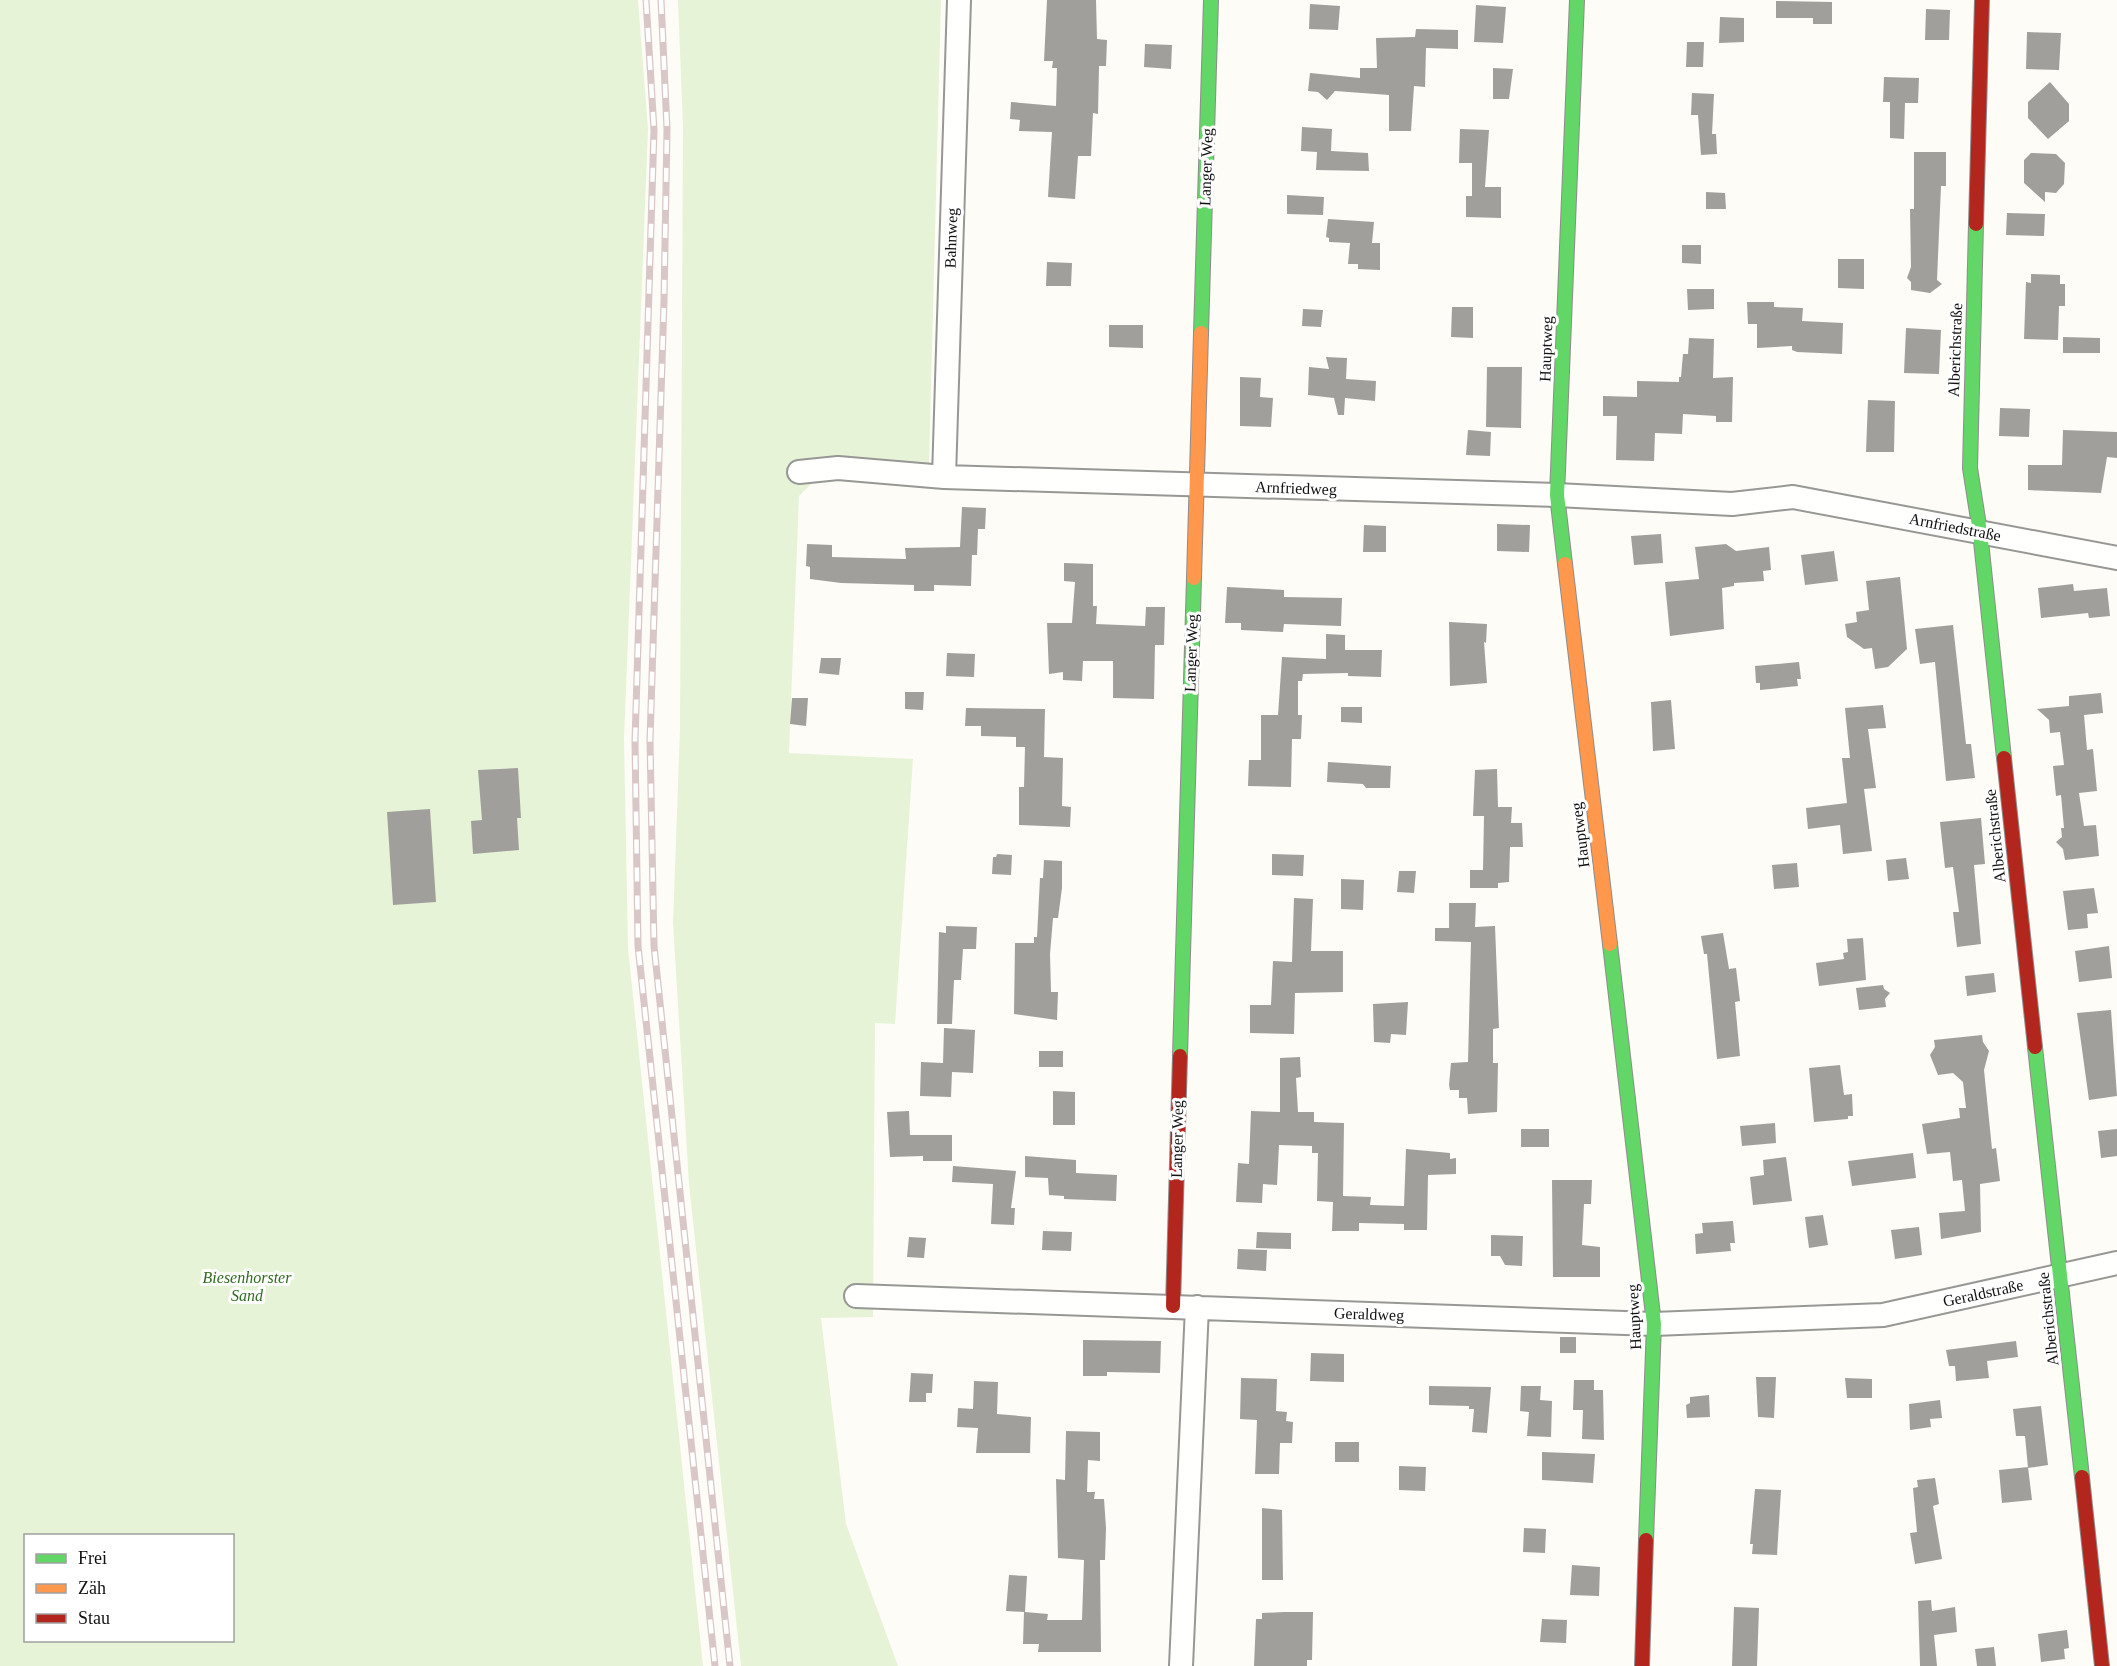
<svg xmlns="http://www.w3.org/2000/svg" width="2117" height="1666" viewBox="0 0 2117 1666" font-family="'Times New Roman',serif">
  <rect width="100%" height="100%" fill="#fdfcf7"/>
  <path fill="#e7f3d7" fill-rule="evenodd" d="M0,0H638L648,129L624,740L628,948L703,1666H0ZM26,1536H232V1640H26Z
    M678,0H941L929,465L811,484L799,496L789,753L913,759L895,1024L875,1023L873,1317L821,1318L846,1524L898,1666H741L689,1184L673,923L680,729L683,127Z"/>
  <path fill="#a19f9c" d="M1047,0H1096L1097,39L1107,40L1106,66H1099L1098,114L1093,113L1091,156H1078L1075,199L1048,197L1052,132L1019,131L1020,120L1010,119L1011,102L1056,106L1057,68H1052L1053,61H1044Z
    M1776,1L1832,2V24H1813V18H1776Z
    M1310,4L1340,6L1338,30L1309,29Z
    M1476,5L1506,7L1503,43L1474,42Z
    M1926,9L1950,10L1949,40H1925Z
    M1720,17L1744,18V42L1719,43Z
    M1416,29L1458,30V49L1426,48L1425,87L1414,86L1411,131H1389V95L1335,91L1327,100L1318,92L1308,91L1310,73L1360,78V68H1377L1376,38L1415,37Z
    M2027,32L2061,33L2059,70L2026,69Z
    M1687,42H1704L1703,67H1686Z
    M1145,44L1172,45L1171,69L1144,67Z
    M1493,68L1513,69L1509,99H1493Z
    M1884,77L1919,78L1918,103H1905L1904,139L1890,138V102H1883Z
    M2050,82L2069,104V121L2048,139L2028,118V102Z
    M1692,93L1714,94L1712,134H1716L1717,154L1701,155L1698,115H1691Z
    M1302,127L1332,129L1331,151L1368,153L1369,171L1316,170L1317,152L1301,151Z
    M1460,129L1489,130L1485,187H1501V218L1466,217V196H1472V163H1459Z
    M1914,152H1946V186H1941L1937,280L1942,284L1930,293L1911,290V282L1907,278L1911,267L1910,209H1914Z
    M2031,153L2056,154L2065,163L2064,184L2056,193L2045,192V202L2024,183V160Z
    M1706,192L1725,193L1726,209H1706Z
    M1287,195L1324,197L1323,215L1287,214Z
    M2007,213L2045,214L2044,236L2006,235Z
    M1328,219L1374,222L1372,243H1380V270L1358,269V264H1348L1350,243L1329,242V238L1326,237Z
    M1682,245H1701V264L1682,263Z
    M1838,259H1864V289L1838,288Z
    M1047,262L1072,263L1071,286H1046Z
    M2031,274L2060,275V284H2065V306H2059L2058,340L2024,339L2026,282L2031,283Z
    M1687,289H1714V309L1688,310Z
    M1747,302H1774V307L1803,308L1802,321L1843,323L1842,354L1797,352L1792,350V346L1757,348V324H1748Z
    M1452,307H1473V338L1451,337Z
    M1303,309L1323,310L1321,327L1302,326Z
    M1109,325H1143V348L1109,347Z
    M1906,328L1941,330L1939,374L1904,373Z
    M2063,337L2100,338V353H2063Z
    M1689,338L1714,339L1713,378L1733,377L1732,422H1716V416L1683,414L1682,434L1655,433L1654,461L1616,460L1617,416H1603V396L1637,397V381L1679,382V377H1681L1683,354H1688Z
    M1326,357L1347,358L1346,379L1376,381L1375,401L1345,398L1344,415H1338L1334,398L1308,395L1309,367L1329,369Z
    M1487,367H1522L1521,428L1486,427Z
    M1240,377L1261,378L1260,397L1273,398L1271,427L1240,426Z
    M1868,400L1895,401L1894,452H1866Z
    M2000,408L2030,409L2029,437L1999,436Z
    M1468,430L1491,432L1490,456L1466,455Z
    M2063,430L2117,432V458L2107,457L2101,493L2028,490V465H2062Z
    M962,507L986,508L985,529H978L977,555H972L971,586L934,585V591H914V585L841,583L810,579V567L806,566L807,544L832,545V557L906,559L905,548L960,547Z
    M1497,524L1530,525L1529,552L1497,551Z
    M1364,525L1386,526V552H1363Z
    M1661,534L1663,563L1634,565L1631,536Z
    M1726,544L1736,551L1769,547L1771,570L1763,571L1764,581L1734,583V586L1722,588L1724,629L1670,636L1665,582L1699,579L1695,547Z
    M1834,551L1838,581L1805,585L1801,555Z
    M1064,563L1093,564V606H1097L1096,624L1145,626L1146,607H1165L1164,645H1155L1154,699L1113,698V661H1083L1082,681L1063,680V672L1049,674L1047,623H1072L1075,582L1064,581Z
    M1900,577L1907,649L1888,667L1875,669L1872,648L1864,649L1847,637L1845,624L1857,622L1856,612L1869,610L1866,581Z
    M2073,584L2074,591L2107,588L2110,616L2089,618L2088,613L2041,618L2038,588Z
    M1227,587L1284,590V597L1342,598L1341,626L1284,624L1283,632L1241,630V623H1225Z
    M1449,622L1487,624L1486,643L1484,642L1487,683L1450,686Z
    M1953,625L1966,744H1971L1975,778L1946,781L1935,662L1920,664L1915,629Z
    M1326,634L1345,635V650H1382L1381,677L1348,676V673L1303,674L1302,681H1298V715H1302L1301,739H1292L1291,787L1248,786L1249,760H1261V715H1278L1282,657L1326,659Z
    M947,653L975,654L974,677L946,676Z
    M821,658H841L839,675L819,673Z
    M1799,662L1801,679H1797L1798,686L1760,690V683H1756L1755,666Z
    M905,692H924L923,710L905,709Z
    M2101,693L2103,713L2084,715L2087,750L2093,749L2097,791L2079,793L2084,826L2096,825L2099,856L2065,860L2063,849L2056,842L2062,837L2061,828H2064L2061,795L2056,796L2053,766L2064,765L2060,732L2050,733L2049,720L2037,709L2069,706V696Z
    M792,698H808L806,726L790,724Z
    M1671,700L1675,749L1653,751L1651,702Z
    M1883,705L1886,728L1868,729L1876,788L1864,789L1872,851L1843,854L1840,825L1808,829L1806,808L1847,803L1842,758H1850L1845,708Z
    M1341,707H1362V723L1341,722Z
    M966,708L1045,709L1044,757L1063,758L1062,806L1071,807L1070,827L1019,825V787H1024L1025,747H1016V737L981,736V726H965Z
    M1328,762L1391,766L1390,788H1366L1363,784L1327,782Z
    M518,768L521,818H517L519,850L473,854L471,821L482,820L478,770Z
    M1497,769L1498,807H1512L1511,823H1522L1523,847H1510L1509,882L1498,883V888H1470V870H1483L1484,816H1473L1475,770Z
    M430,809L436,902L393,905L387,812Z
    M1981,818L1985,864L1974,865L1981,944L1957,947L1953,912H1959L1953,867L1945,868L1940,822Z
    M997,854L1012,855L1011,875L992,874L993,857H996Z
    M1272,854L1304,855L1303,876L1272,875Z
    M1906,858L1909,879L1888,881L1886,860Z
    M1044,860L1062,861V888L1058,918H1053L1050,954L1051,992H1058L1057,1020L1014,1014L1015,943H1034V937H1037L1040,878H1043Z
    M1797,863L1799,887L1774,889L1772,865Z
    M1399,871H1416L1414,893L1397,892Z
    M1341,879L1364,880L1363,910L1341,909Z
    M2094,888L2098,913L2087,914L2088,928L2068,930L2063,891Z
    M1294,898L1313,899L1311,951H1343V992L1295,993L1294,1034L1250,1033V1005H1271L1273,961L1292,962Z
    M1449,903H1476L1475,927L1495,926L1499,1028L1493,1029V1063H1498L1497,1112L1468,1114L1467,1098H1459V1090H1450L1449,1085L1451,1063L1468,1062L1471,942L1435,941V928H1449Z
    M946,926L977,927L976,949H963L961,980H954L952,1024H937L939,932L946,933Z
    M1723,933L1729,969L1736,968L1740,1001L1735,1002L1740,1056L1717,1059L1707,954H1704L1701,936Z
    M1863,938L1866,980L1819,986L1816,963L1844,959L1843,953L1848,952L1847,939Z
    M2109,946L2112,978L2079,982L2075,951Z
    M1994,973L1996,992L1967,996L1965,976Z
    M1883,985L1884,989L1890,993L1885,999L1886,1007L1859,1010L1856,988Z
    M1408,1002L1406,1035L1391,1034L1390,1043L1374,1042L1373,1004Z
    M2111,1010L2117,1096L2089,1100L2077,1013Z
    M944,1028L975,1030L973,1073L952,1072L951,1097L920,1096L921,1062L943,1063Z
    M1982,1035L1983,1042L1989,1051L1984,1070L1992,1149L1996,1148L2000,1181L1980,1184L1981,1232L1941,1239L1939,1213L1965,1211L1962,1180L1953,1181L1950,1152L1927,1154L1922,1124L1960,1118L1959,1108H1966L1963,1082L1953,1073L1938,1075L1930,1055L1935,1047L1934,1040Z
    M1039,1051H1063V1067H1039Z
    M1300,1057L1301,1077L1296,1078L1298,1112H1314V1122L1344,1123L1343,1196L1371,1197L1370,1205L1404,1206L1406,1149L1450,1153V1159L1456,1158V1174L1428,1175L1427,1230H1404V1224L1359,1223V1231H1332L1333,1202L1317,1201L1318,1153H1312V1146L1279,1145L1277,1185L1263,1184L1262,1203L1236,1202L1238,1163L1249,1164L1251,1111L1280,1112V1058Z
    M1840,1065L1844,1095L1852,1094L1853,1116H1848V1119L1814,1122L1809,1068Z
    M1053,1091L1075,1092V1125H1053Z
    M909,1111L910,1135H952V1161H923V1156L890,1157L887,1112Z
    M1775,1123L1776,1143L1742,1146L1740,1126Z
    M1521,1129H1549V1147H1521Z
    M2117,1129V1156L2101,1158L2098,1131Z
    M1913,1153L1916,1178L1852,1186L1848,1161Z
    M1025,1156L1076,1160V1173L1117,1175L1116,1201L1064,1199V1196L1049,1195L1048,1178L1025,1177Z
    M1786,1157L1792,1201L1753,1205L1750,1177L1764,1175L1763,1160Z
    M953,1166L1016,1171L1011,1208H1015L1014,1225L991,1224L993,1184L952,1182Z
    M1552,1180H1592L1591,1204H1584L1582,1245L1600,1247V1277H1553Z
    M1823,1215L1828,1245L1809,1248L1805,1217Z
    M1733,1221L1735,1243H1730L1731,1251L1696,1254L1695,1234L1703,1233L1702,1223Z
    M1919,1227L1922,1255L1895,1259L1891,1230Z
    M1043,1231L1072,1232L1071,1251L1042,1250Z
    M1257,1232L1291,1233V1249L1256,1248Z
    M1491,1235L1523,1236L1522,1266L1505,1265L1500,1256H1491Z
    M909,1237L926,1238L924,1258L907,1257Z
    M1238,1249L1267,1250L1266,1271L1237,1269Z
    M1560,1337H1576V1353H1560Z
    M1083,1340L1161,1341L1160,1373L1107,1372V1376H1083Z
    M2016,1341L2018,1357L1987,1361L1989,1378L1956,1381L1955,1366H1949L1946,1350Z
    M1311,1353L1344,1354V1382L1310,1381Z
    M911,1373L933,1374L932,1393H926V1402H909Z
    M1756,1377H1776L1774,1418L1758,1417Z
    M1241,1378L1277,1379L1276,1411L1287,1412L1286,1421L1293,1422L1292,1443H1280L1279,1474H1255L1257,1420L1240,1419Z
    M1845,1378L1872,1379V1398H1847Z
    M1574,1380H1594V1390H1603L1604,1440L1582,1439L1583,1410H1573Z
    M974,1381L998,1382L997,1414L1031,1417L1030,1453H976L978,1428L957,1427L958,1408L973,1409Z
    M1429,1386L1491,1387L1487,1433L1472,1432L1474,1409H1469V1406L1429,1405Z
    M1521,1386H1541L1540,1400L1552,1401L1551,1437L1527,1436L1529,1412L1520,1411Z
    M1709,1395L1710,1417L1687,1418L1686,1405L1690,1403V1397Z
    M1940,1400L1942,1418L1930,1419L1931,1427L1910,1430L1909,1404Z
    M2041,1406L2048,1465L2028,1468L2025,1436H2016L2013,1409Z
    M1066,1431L1100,1432V1461L1088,1460L1087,1492H1095L1094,1499H1104L1106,1528L1105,1560H1100L1101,1652H1038L1039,1644H1023L1024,1612L1006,1611L1009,1575L1027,1576L1025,1612L1048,1614L1047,1620H1082L1084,1560L1058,1558L1056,1479L1065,1480Z
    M1335,1442H1359V1462H1335Z
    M1542,1452L1595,1454L1593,1483L1542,1480Z
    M1399,1466L1426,1467L1425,1491L1399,1490Z
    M2028,1467L2032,1500L2002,1503L1999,1470Z
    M1935,1478L1939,1504L1933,1506L1942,1559L1915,1564L1910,1533L1917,1532L1913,1488L1918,1487L1917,1480Z
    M1755,1489L1781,1490L1777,1555L1752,1554L1753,1544H1750Z
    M1262,1508L1282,1510L1283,1580H1262Z
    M1524,1528L1546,1529L1545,1553L1523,1552Z
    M1572,1565L1600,1567L1599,1596L1570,1595Z
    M1931,1600L1932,1611L1955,1607L1957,1632L1934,1635L1937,1666H1920L1918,1601Z
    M1734,1607L1759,1608L1757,1666H1732Z
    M1284,1612H1313L1312,1660H1307V1666H1254L1256,1619H1262V1613Z
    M1542,1619L1567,1620L1566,1643L1540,1642Z
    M2067,1630L2069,1648L2064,1649L2065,1659L2041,1662L2038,1634Z
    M1994,1647L1996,1666H1977L1975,1649Z"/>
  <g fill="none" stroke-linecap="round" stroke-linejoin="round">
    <g stroke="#979795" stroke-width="26">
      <path id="street" d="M799,472L838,468L944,477L1557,495L1732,504L1793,497L2117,558
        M944,477L959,0
        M856,1296L1654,1324L1883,1315L2117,1263
        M1181,1666L1197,1307"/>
    </g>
    <g stroke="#8e8d8b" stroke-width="16">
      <path id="fast" d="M1976,224L1970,468L1980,532L2004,758
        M1201,333L1211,0
        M1565,564L1557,495L1577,0
        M1610,944L1654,1324L1646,1540
        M2035,1047L2082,1477
        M1180,1056L1194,578"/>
    </g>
    <g stroke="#8e8d8b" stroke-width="16">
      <path id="slow" d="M1565,564L1610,944
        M1194,578L1201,333"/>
    </g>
    <g stroke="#8e8d8b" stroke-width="16">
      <path id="jam" d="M1976,224L1982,0
        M2004,758L2035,1047
        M1173,1306L1180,1056
        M2082,1477L2102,1666
        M1642,1666L1646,1540"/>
    </g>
    <use href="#street" stroke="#fffffe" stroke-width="22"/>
    <use href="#fast" stroke="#63d668" stroke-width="14"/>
    <use href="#slow" stroke="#ff974d" stroke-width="14"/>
    <use href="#jam" stroke="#b3261e" stroke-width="14"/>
    <g stroke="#d9c6c7" stroke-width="7">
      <path id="rail" d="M646,0L654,130L635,741L638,946L715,1666
        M661,0L667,129L664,301L650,740L654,946L730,1666"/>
    </g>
    <use href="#rail" stroke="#fff" stroke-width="4.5" stroke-dasharray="14" stroke-linecap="butt"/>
  </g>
  <g text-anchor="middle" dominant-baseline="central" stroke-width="6" stroke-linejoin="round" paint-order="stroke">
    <g font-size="16" fill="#111" stroke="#fff">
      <text transform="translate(1206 167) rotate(-88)">Langer Weg</text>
      <text transform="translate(951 238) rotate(-88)">Bahnweg</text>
      <text transform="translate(1546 349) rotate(-88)">Hauptweg</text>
      <text transform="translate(1955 350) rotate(-88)">Alberichstraße</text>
      <text transform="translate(1296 488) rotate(2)">Arnfriedweg</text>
      <text transform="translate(1955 527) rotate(11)">Arnfriedstraße</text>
      <text transform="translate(1191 653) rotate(-88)">Langer Weg</text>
      <text transform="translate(1580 835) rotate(-97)">Hauptweg</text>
      <text transform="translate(1995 836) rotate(-96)">Alberichstraße</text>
      <text transform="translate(1177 1139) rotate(-89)">Langer Weg</text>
      <text transform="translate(1983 1293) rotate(-12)">Geraldstraße</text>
      <text transform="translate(1369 1314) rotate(2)">Geraldweg</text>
      <text transform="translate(1634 1317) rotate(-93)">Hauptweg</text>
      <text transform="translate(2048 1319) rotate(-96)">Alberichstraße</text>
    </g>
    <g font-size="16" font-style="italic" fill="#2f6b1f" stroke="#fff">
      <text x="247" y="1277">Biesenhorster<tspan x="247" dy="18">Sand</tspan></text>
    </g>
  </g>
  <rect x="24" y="1534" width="210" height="108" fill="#ffffff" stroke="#a0a0a0" stroke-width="1.5"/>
  <rect x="36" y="1554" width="30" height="9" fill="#63d668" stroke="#a0a0a0" stroke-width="1.5"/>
  <text x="78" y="1564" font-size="18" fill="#111111">Frei</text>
  <rect x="36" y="1584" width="30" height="9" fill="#ff974d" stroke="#a0a0a0" stroke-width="1.5"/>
  <text x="78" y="1594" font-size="18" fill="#111111">Zäh</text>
  <rect x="36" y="1614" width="30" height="9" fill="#b3261e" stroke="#a0a0a0" stroke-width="1.5"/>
  <text x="78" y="1624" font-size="18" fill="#111111">Stau</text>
</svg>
